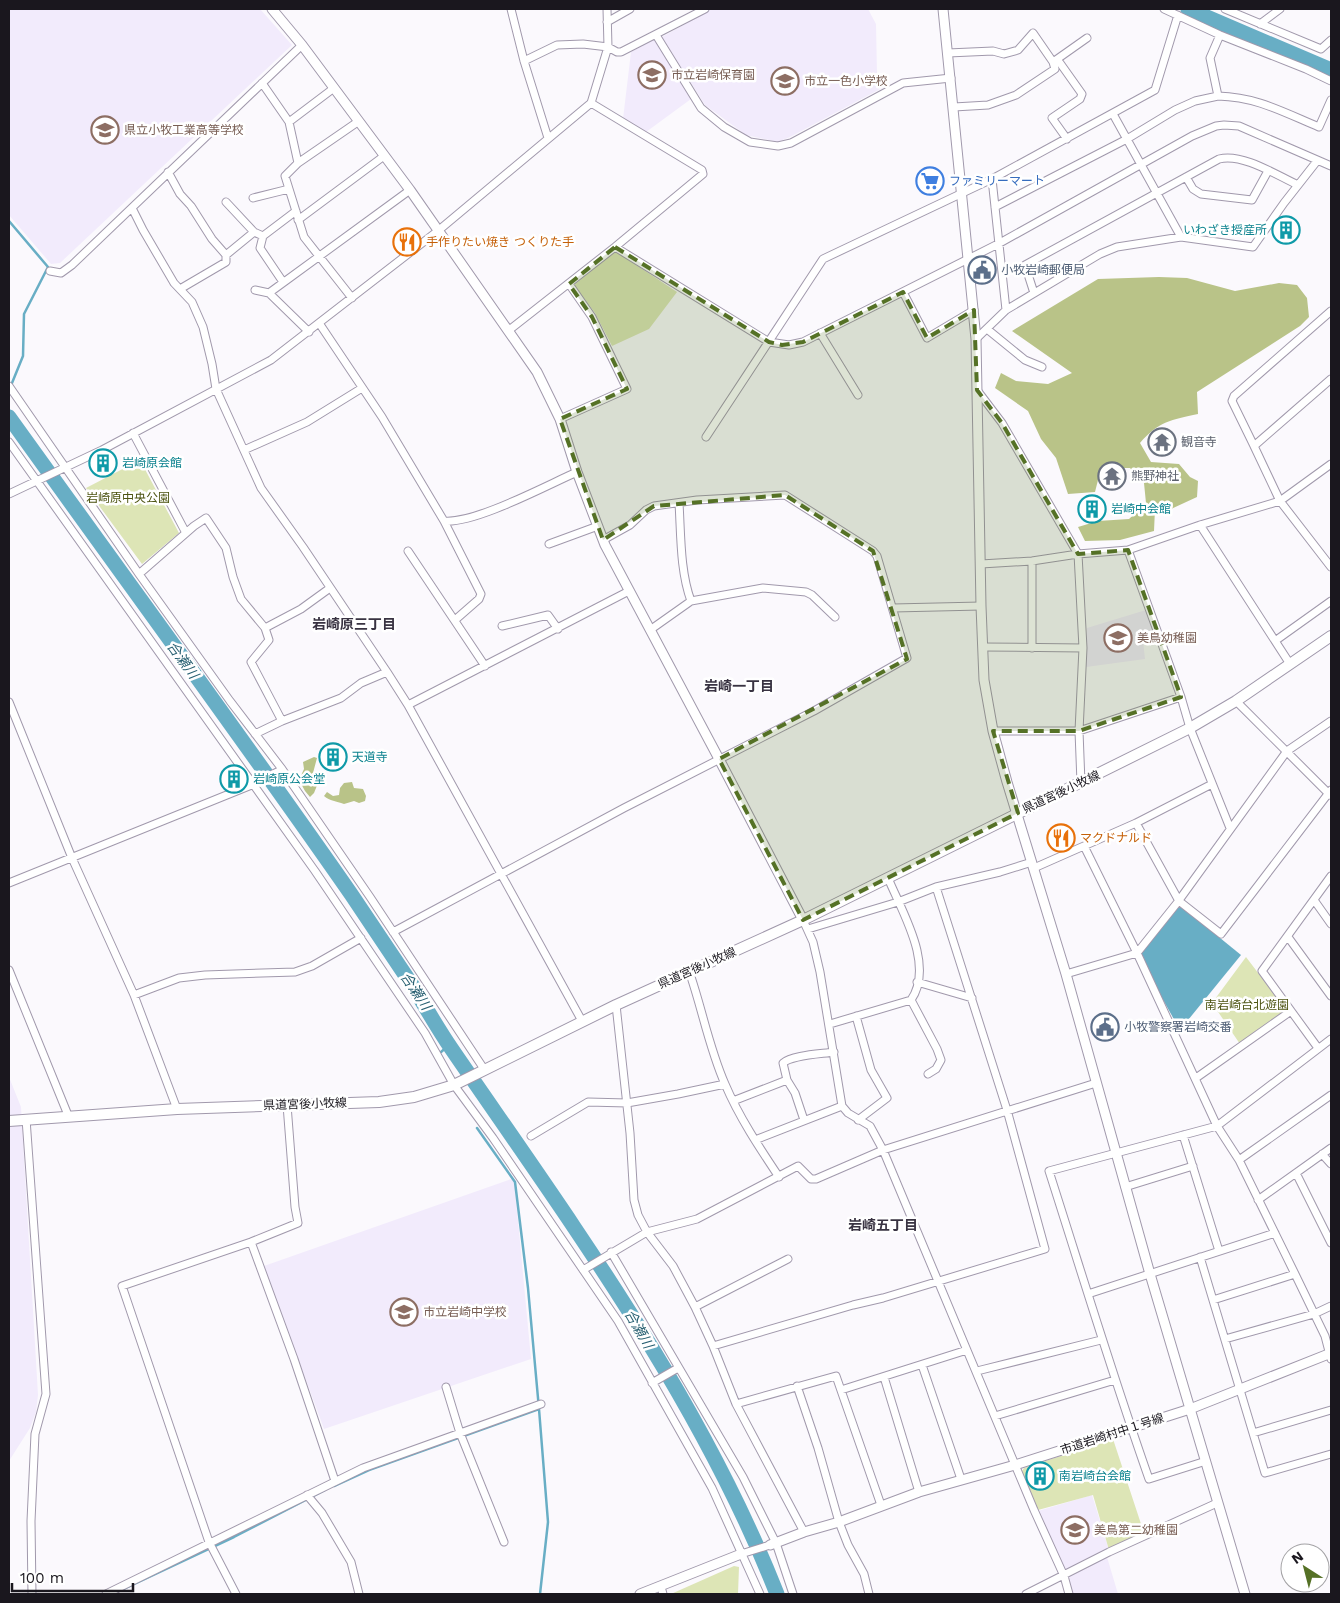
<svg xmlns="http://www.w3.org/2000/svg" width="1340" height="1603" viewBox="0 0 1340 1603" font-family="'Work Sans','Noto Sans JP',sans-serif">
  <rect width="100%" height="100%" fill="#fbf9fd"/>
  <path fill="#f2ebfc" d="M9,9H260L292,45L60,263L51,264L9,215Z
    M712,9H868L876,24L877,74L884,87L790,137L778,142L746,135L705,105L662,37Z
    M654,39L691,99L646,132L623,119L631,52Z
    M1146,610L1155,636L1143,641L1145,659L1086,667L1087,628Z
    M9,1077L21,1107L38,1395L36,1412L30,1428L9,1461Z
    M514,1178L531,1359L324,1429L264,1266Z
    M1092,1495L1109,1550L1068,1570L1064,1569L1038,1511Z
    M1107,1557L1118,1594H1072L1067,1578Z"/>
  <path fill="#dde5b6" d="M615,251L677,292L649,329L612,346L595,313L574,285Z
    M140,460L179,533L142,564L86,488Z
    M1246,957L1287,1011L1240,1044L1212,1003Z
    M1113,1439L1144,1533L1109,1550L1093,1495L1038,1510L1022,1471L1024,1468Z
    M734,1566L739,1567L738,1594H671Z"/>
  <path fill="#b9c388" d="M1159,277L1187,278L1235,291L1279,283L1297,285L1307,298L1309,317L1300,326L1197,392L1198,414C1171,420 1159,421 1140,443L1151,462L1179,464L1190,477L1198,481L1197,497L1171,509H1155L1154,531L1120,540L1085,541L1078,527L1098,521L1129,519L1146,503L1144,483L1130,468H1101L1095,492L1068,494L1056,458L1041,439L1028,411L995,388L1001,373L1016,381L1048,384L1072,373L1012,331L1098,279Z
    M314,757L317,758L313,773L320,778L314,793L310,797L305,791L299,780L304,769L303,762Z
    M352,782L354,788L363,789L366,796L365,801L359,803L354,801L344,804C336,801 330,801 324,796L327,792L333,796L339,795L340,788L344,783Z"/>
  <path fill="#68aec5" d="M1177,903L1241,955L1184,1025L1176,1023L1137,953Z"/>
  <g fill="none" stroke-linecap="round" stroke-linejoin="round">
    <path stroke="#68aec5" stroke-width="2.5" d="M9,221L48,267L24,314L23,356L12,383L9,385
      M441,1052L449,1045
      M539,1409L548,1522L540,1594
      M334,1486L369,1470L539,1409L528,1288L515,1182L477,1128
      M121,1590L234,1537L325,1490"/>
    <path stroke="#68aec5" stroke-width="15" d="M1188,9L1331,70
      M9,417C123,576 239,733 351,894C372,925 393,957 414,988C426,1008 438,1029 451,1048C571,1223 699,1396 777,1594"/>
    <g stroke="#a199ac" stroke-width="9">
      <path id="minor" d="M511,9L524,61L548,138
        M1164,9L1220,35L1306,69L1331,81
        M1225,9L1321,49L1331,40
        M607,22L630,9
        M1260,24L1280,9
        M656,35L701,108L724,127L750,142L778,146L791,143L903,83L951,78
        M948,53L993,51L1004,54L1018,50L1033,33L1053,62L1055,69L1016,95L988,105L954,107
        M524,61L557,45L583,44L608,47L617,52H621L705,9
        M1053,62L1060,63L1082,94L1080,99L1052,118L1067,139
        M1053,62L1087,38
        M262,83L289,122L298,163L285,176L304,237L352,298
        M1218,96C1257,97 1283,112 1319,127L1331,100
        M1113,114L1181,237
        M289,122L334,88
        M298,163L359,121
        M168,172L180,194L191,206L212,239L226,255
        M1186,177L1193,189L1201,194L1252,200L1268,171
        M992,179L1155,90L1178,15
        M253,198L289,189
        M226,202L254,232
        M995,207L1127,139L1175,110L1195,101L1218,96L1210,58L1220,35
        M132,208L143,230L174,283L192,302L203,327L212,364L216,389L261,488L303,547L387,672L408,705L582,1021
        M298,220L384,156
        M615,247L769,342L789,345L803,342L998,244L1192,136L1216,126L1224,125L1239,126L1331,166
        M50,271L61,273L72,265L302,45
        M283,282L260,248L263,236L296,211
        M180,289L226,262V255L254,232L263,236
        M255,290L269,293L410,190
        M903,292L927,338L974,310
        M269,293L309,332
        M1034,293L1025,265L1219,159C1243,153 1276,175 1298,185
        M319,323L382,417L444,521C475,524 547,485 577,472
        M987,329L1025,360L1042,367
        M508,331L615,247L703,174L702,170L591,103
        M820,333L858,395
        M976,339L1006,310L1100,254L1117,247L1181,237L1253,247L1284,203L1317,161
        M1331,379L1254,446L1280,501L1331,567
        M9,386L139,574L230,701L282,769L370,897L484,1069
        M977,390L1002,423L1078,554L1083,648L1079,731L1081,783
        M560,419L627,389L592,317L569,284
        M133,433L186,533
        M706,437L823,259L992,179L1006,310
        M9,442L315,871L425,1033L454,1085L493,1138L618,1321L712,1488L760,1594
        M1254,446L1232,401L1234,396L1331,311
        M244,450L307,422L362,388
        M9,494L102,450L271,360L439,230L591,103L608,47L607,9
        M679,503C681,535 680,571 691,601
        M444,521L481,594L479,599L455,620
        M1200,525L1290,664
        M549,544L598,526
        M1128,550L1181,697L1190,728L1230,828
        M408,551L485,666
        M1032,561V648
        M981,564L1032,561L1078,554L1128,550L1200,525L1280,501L1331,464
        M139,574L194,526L206,518L226,548L233,577L241,599L265,628L269,640L251,662L282,721
        M893,608L981,606
        M502,626L548,615L558,629
        M265,628L301,609L330,588
        M650,630L691,601L763,588L806,592L812,595L835,617
        M1275,641L1331,601
        M983,647L1083,648
        M1236,701L1330,795
        M9,702L72,858L134,995L177,1109
        M408,705L629,591
        M993,731H1079L1181,697
        M255,734L282,721L341,698L361,683L387,672
        M1136,823L1179,901L1221,934L1331,790
        M1084,846L1137,953L1217,1126L1239,1160L1295,1274L1325,1336L1331,1359
        M1034,868L1136,823L1212,784
        M9,883L254,784L277,772
        M1314,900L1331,924
        M803,920L813,942L820,972L842,1106L848,1113L870,1126L883,1150L1034,1510L1064,1576L1069,1594
        M808,929L898,902L936,887L1000,872L1032,862
        M393,932L624,808L814,711L907,658L877,556L873,551L785,495L697,500L654,506L646,510L630,525L603,540
        M1288,937L1331,996
        M9,970L68,1115
        M689,971C702,1008 709,1048 725,1084C739,1117 759,1147 779,1177
        M1066,974L1137,953L1177,903L1287,751L1331,721
        M917,982L972,998
        M134,995L179,978L205,975L295,972L312,966L361,938
        M911,1000L937,1049L941,1060L936,1069L928,1074
        M616,1005L630,1133L634,1200L638,1215L647,1232L673,1266L695,1307L713,1346L736,1404L804,1532
        M856,1016L871,1070L887,1098L858,1120
        M830,1024L911,1000C935,965 902,912 888,878
        M1318,1048L1262,971L1331,876
        M1196,1078L1291,1011
        M733,1101L787,1080
        M26,1119L46,1394L35,1434L31,1521L32,1594
        M804,1120L795,1093L787,1080L783,1063C792,1055 821,1054 834,1052
        M1183,1135L1219,1251
        M531,1136L588,1102L627,1103L678,1094L725,1084
        M755,1140L842,1106
        M1322,1154L1331,1164
        M1239,1160L1331,1095
        M1296,1173L1331,1243
        M1125,1187L1193,1166
        M1258,1200L1331,1148
        M251,1242L294,1359L335,1481
        M611,1252L743,1477L776,1543L793,1594
        M1200,1257L1265,1473L1331,1454
        M583,1270L647,1232L697,1219L798,1166L811,1179H816L883,1150L1096,1083
        M1088,1294L1275,1233
        M1213,1300L1295,1274
        M695,1307L788,1259
        M1225,1339L1314,1314L1331,1306
        M713,1346L853,1305L883,1298L1045,1249L1007,1110L936,887
        M922,1365L961,1479
        M977,1371L1101,1340
        M884,1377L919,1492
        M652,1383L678,1368
        M797,1386L818,1448L839,1522L848,1545L864,1574L869,1594
        M446,1387L460,1433L504,1542
        M841,1390L967,1350
        M736,1404L836,1376L881,1505
        M995,1416L1115,1380
        M1253,1433L1331,1410
        M1206,1461L1149,1479C1113,1377 1082,1274 1049,1171L1217,1126L1331,1039
        M307,1495L322,1513L351,1562L359,1594
        M741,1554L770,1545
        M661,1587L663,1594
        M106,1594L363,1468L541,1404
        M236,1594L209,1542L122,1286L251,1242L298,1223L295,1207L287,1105
        M1026,1594L1109,1552L1217,1503"/>
    </g>
    <g stroke="#a199ac" stroke-width="11">
      <path id="tertiary" d="M272,9L302,45L410,190L537,372L560,419L577,472L605,545L719,759L803,920
        M943,9L976,339L981,606L984,680L993,731L1007,782L1066,974L1150,1274L1245,1594
        M770,1545L804,1532L839,1522L919,1492L1015,1465L1190,1409L1331,1353
        M640,1594L741,1554"/>
    </g>
    <g stroke="#a199ac" stroke-width="12">
      <path id="secondary" d="M9,1121L177,1109L379,1102L414,1097L454,1085L616,1005L803,920L1190,728L1236,701L1331,636"/>
    </g>
    <use href="#minor" stroke="#fff" stroke-width="7"/>
    <use href="#tertiary" stroke="#fff" stroke-width="9"/>
    <use href="#secondary" stroke="#fff" stroke-width="10"/>
  </g>
  <path fill="#557126" fill-opacity="0.2" stroke="#557126" stroke-width="4" stroke-dasharray="10 6" stroke-linejoin="round" d="M615,247L769,342L782,345L803,342L903,292L927,338L974,310L977,390L1002,423L1078,554L1128,550L1181,697L1079,731H993L1018,813L803,920L719,759L907,659L873,551L785,495L654,506L603,540L560,419L627,389L592,317L569,284Z"/>
  <defs>
    <g id="school-ring" transform="scale(1.4375)"><circle r="9.5" fill="#fff" stroke="#8d6e63" stroke-width="1.5"/><path d="M0-5L7-2L0 1L-7-2ZM-4 1L0 2.5L4 1V4Q0 6-4 4Z" fill="#8d6e63"/></g>
    <g id="supermarket-ring" transform="scale(1.4375)"><circle r="9.5" fill="#fff" stroke="#3f7fe0" stroke-width="1.5"/><path d="M-6-5.5h2.5l.6 2H6L4.5 2H-2.5L-4.4-4H-6ZM-1.5 3.2a1.3 1.3 0 1 0 .1 0ZM3 3.2a1.3 1.3 0 1 0 .1 0Z" fill="#3f7fe0"/></g>
    <g id="building-ring" transform="scale(1.4375)"><circle r="9.5" fill="#fff" stroke="#0f9aa8" stroke-width="1.5"/><path d="M-4-6H4V6H1V3H-1V6H-4ZM-2.5-4.3h1.7v1.8h-1.7ZM.8-4.3h1.7v1.8H.8ZM-2.5-1h1.7V.8h-1.7ZM.8-1h1.7V.8H.8Z" fill="#0f9aa8"/></g>
    <g id="restaurant-ring" transform="scale(1.4375)"><circle r="9.5" fill="#fff" stroke="#e8710a" stroke-width="1.5"/><path d="M-5-6h1v4h1v-4h1v4h1v-4h1v5L-1.5 .5V6h-2V.5L-5-1ZM5-6V6H3V1.5H1.5Q1.5-4 5-6Z" fill="#e8710a"/></g>
    <g id="civic-ring" transform="scale(1.4375)"><circle r="9.5" fill="#fff" stroke="#5c6f8a" stroke-width="1.5"/><path d="M-.6-6.5H3V-4.5H.6V-3L4-1V1h2V6H-6V1h2V-1L-.6-3ZM-1.2 2.5V6h2.4V2.5Z" fill="#5c6f8a"/></g>
    <g id="temple-ring" transform="scale(1.4375)"><circle r="9.5" fill="#fff" stroke="#6b7280" stroke-width="1.5"/><path d="M0-6L5-2H3V0L6.5 2.5H4V6H1.5V3h-3V6H-4V2.5H-6.5L-3 0V-2H-5Z" fill="#6b7280"/></g>
  </defs>
  <g fill-rule="evenodd">
    <use href="#school-ring" x="652" y="75"/>
    <use href="#school-ring" x="785" y="81"/>
    <use href="#school-ring" x="105" y="130"/>
    <use href="#supermarket-ring" x="930" y="181"/>
    <use href="#building-ring" x="1286" y="230"/>
    <use href="#restaurant-ring" x="407" y="242"/>
    <use href="#civic-ring" x="982" y="270"/>
    <use href="#temple-ring" x="1162" y="442"/>
    <use href="#building-ring" x="103" y="463"/>
    <use href="#temple-ring" x="1112" y="476"/>
    <use href="#building-ring" x="1092" y="509"/>
    <use href="#school-ring" x="1118" y="638"/>
    <use href="#building-ring" x="333" y="757"/>
    <use href="#building-ring" x="234" y="779"/>
    <use href="#restaurant-ring" x="1061" y="838"/>
    <use href="#civic-ring" x="1105" y="1027"/>
    <use href="#school-ring" x="404" y="1312"/>
    <use href="#building-ring" x="1040" y="1476"/>
    <use href="#school-ring" x="1075" y="1530"/>
  </g>
  <g text-anchor="middle" dominant-baseline="central" stroke-width="5" stroke-linejoin="round" paint-order="stroke">
    <g font-size="12" fill="#785e54" stroke="#fff" text-anchor="start">
      <text x="671" y="75">市立岩崎保育園</text>
      <text x="804" y="81">市立一色小学校</text>
      <text x="124" y="130">県立小牧工業高等学校</text>
      <text x="1137" y="638">美鳥幼稚園</text>
      <text x="423" y="1312">市立岩崎中学校</text>
      <text x="1094" y="1530">美鳥第二幼稚園</text>
    </g>
    <g font-size="12" fill="#366cbe" stroke="#fff" text-anchor="start">
      <text x="949" y="181">ファミリーマート</text>
    </g>
    <g font-size="12" fill="#0d838f" stroke="#fff" text-anchor="start">
      <text x="1267" y="230" text-anchor="end">いわざき授産所</text>
      <text x="122" y="463">岩崎原会館</text>
      <text x="1111" y="509">岩崎中会館</text>
      <text x="352" y="757">天道寺</text>
      <text x="253" y="779">岩崎原公会堂</text>
      <text x="1059" y="1476">南岩崎台会館</text>
    </g>
    <g font-size="12" fill="#c56008" stroke="#fff" text-anchor="start">
      <text x="426" y="242">手作りたい焼き つくりた手</text>
      <text x="1080" y="838">マクドナルド</text>
    </g>
    <g font-size="12" fill="#4e5e75" stroke="#fff" text-anchor="start">
      <text x="1001" y="270">小牧岩崎郵便局</text>
      <text x="1124" y="1027">小牧警察署岩崎交番</text>
    </g>
    <g font-size="12" fill="#5b616d" stroke="#fff" text-anchor="start">
      <text x="1181" y="442">観音寺</text>
      <text x="1131" y="476">熊野神社</text>
    </g>
    <g font-size="12" fill="#4d5412" stroke="#fff">
      <text x="128" y="498">岩崎原中央公園</text>
      <text x="1247" y="1005">南岩崎台北遊園</text>
    </g>
    <g font-size="12" fill="#1a171e" stroke="#fff">
      <text transform="translate(1061 792) rotate(-25)">県道宮後小牧線</text>
      <text transform="translate(697 968) rotate(-24)">県道宮後小牧線</text>
      <text transform="translate(305 1104) rotate(-2)">県道宮後小牧線</text>
      <text transform="translate(1112 1434) rotate(-18)">市道岩崎村中１号線</text>
    </g>
    <g font-size="14" font-weight="bold" fill="#393342" stroke="#fff">
      <text x="354" y="624">岩崎原三丁目</text>
      <text x="739" y="686">岩崎一丁目</text>
      <text x="883" y="1225">岩崎五丁目</text>
    </g>
    <g font-size="14" font-style="italic" fill="#275f71" stroke="#fff">
      <text transform="translate(183 660) rotate(54)">合瀬川</text>
      <text transform="translate(416 991) rotate(56)">合瀬川</text>
      <text transform="translate(639 1329) rotate(60)">合瀬川</text>
    </g>
  </g>
  <rect width="1340" height="1603" fill="none" stroke="#1a171e" stroke-width="20"/>
  <g transform="translate(1305 1568) rotate(324)"><circle r="24" fill="#ffffff" stroke="#a3a2a5"/>
  <path d="M0-4L9 19L0 12L-9 19Z" fill="#557126"/>
  <text y="-8" font-size="14" font-weight="bold" text-anchor="middle" fill="#1a171e">N</text>
  </g>
  <path d="M12 1583v8h121v-8" fill="none" stroke="#1a171e" stroke-width="2.5"/>
  <text x="20" y="1583" font-size="15" fill="#1a171e" stroke="#ffffff" stroke-width="4" paint-order="stroke">100 m</text>
</svg>
